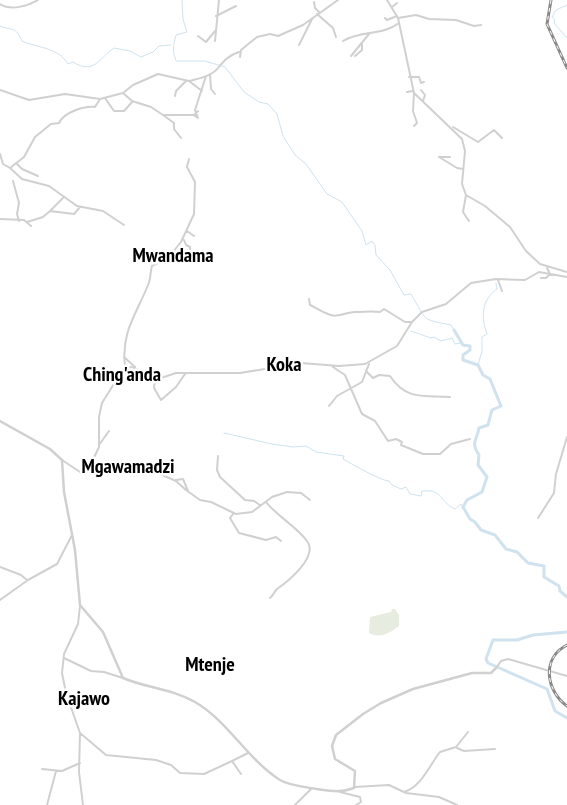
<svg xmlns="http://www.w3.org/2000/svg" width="567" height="805" viewBox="0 0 567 805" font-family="'PT Sans Narrow',sans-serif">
  <rect width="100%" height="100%" fill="#fff"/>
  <path fill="#e6ecdf" d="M392,609H395L399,615V626C390,633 380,639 369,633L370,617L391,612Z"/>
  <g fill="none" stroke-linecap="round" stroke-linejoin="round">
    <path stroke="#cfe2ee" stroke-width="1" d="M182,0L183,19L187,32L176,35C173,48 172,48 176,61H205L225,67L244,92L259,102L268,104L277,114L283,136L295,155L306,164L327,194L342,202L362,231L366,245L372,241L375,245L376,255L390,270L404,295L411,294C427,321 420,319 451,325L454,330
      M567,5L556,10L552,17L555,20L554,23L567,38
      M0,26C15,32 14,25 22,41C37,48 58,47 68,64L73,62C94,75 98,59 114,48L130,51L141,57L153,52L159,46L171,45
      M411,331L431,338L434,337L441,341L452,338L455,344L461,343
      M478,365L482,351V337L487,334C481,318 481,300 497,289L496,283
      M224,433L272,444L293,447L306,446L316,452L344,456L343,459C352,464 381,481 389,481L392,485L401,489L406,487L410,494L421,496L422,491C444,489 439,502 455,509L461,504L463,507"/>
    <path stroke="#cfe2ee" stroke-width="3" d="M454,330L463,345L470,346V350L463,355V360L478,365L483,375L490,379L501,406L492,410L488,425L479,428C477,441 470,441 479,455L478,465L487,477L482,492L467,500L463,507L470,519L475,522L481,530L495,535L506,549L517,552L528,563L544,566V577L559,586L560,591L567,597
      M567,632L533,635L517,640H493L486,659L488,663L547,689L555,711L567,718"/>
    <path stroke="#d0d0d0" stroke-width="2" d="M387,0L398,18L414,93L462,139L465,151L462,184L466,195L485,206L510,227L526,251L540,264L567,272
      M314,2L315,8L319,12
      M0,4C11,11 28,6 38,0
      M392,7L397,3
      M317,14L333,28L336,37
      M216,16L236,6
      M385,18L387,20L397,16
      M398,18L416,15L429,19L456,20L474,26L481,25
      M198,36L206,42L215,31
      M215,41L219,0
      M343,41C361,30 382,36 399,23
      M299,45L312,19
      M351,56L369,34
      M355,56L362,50V44
      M240,57L241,50L257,37L270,34L278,36L303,25L338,0
      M210,74L211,89L215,94
      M409,77H419L421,83L424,82
      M189,81C198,79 212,76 218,68C224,61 229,55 239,52
      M0,90L29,100L65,94L100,99L123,93L133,85L158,74L189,81L202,91
      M421,90L425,95L423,101
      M407,92L413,91
      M123,93L132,101L151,107L163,115H194L198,111
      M414,93L413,111L417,123L414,126
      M175,96L176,91L186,81
      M105,98L114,111H124L133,101
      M163,115L174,123V129L181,138
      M194,115L198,118L195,110L206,76
      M453,127L478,142L494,130L502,138
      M0,154L3,164L10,168L24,157L35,137L51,124L59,123C64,112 84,106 95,107L100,99
      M439,157L457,168L463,169
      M439,157H450
      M16,163L22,169L38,176
      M10,168L22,179L49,186L77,206L103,211L124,225
      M13,181L19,203L17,214L19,221
      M466,195L463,212L469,221
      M50,211L63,198
      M0,219L24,220L31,226
      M27,222L43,217L50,211L74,214L80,207
      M187,231L194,236
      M169,256L172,257L177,252L190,251V247L186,245L184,240
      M541,278H546L550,274L547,268
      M498,280L502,291
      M309,299L310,305C316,308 322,312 328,314C338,319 347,311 356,312C364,312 371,311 380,312L384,309L405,322H411
      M124,357L135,367
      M125,366C121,332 136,315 148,285C151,279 150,272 152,266L169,257L181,242L194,214L195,182L187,167L189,159
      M333,367L345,375L362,414L375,421L388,441L396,439L402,442L401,445L423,454H440L451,444L470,439
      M366,371L373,378L379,375L390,376C406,401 426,395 450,397
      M155,379L154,388L161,400L176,387L185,374
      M329,406L337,396L362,382L369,364
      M99,445L109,431
      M218,456L217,470L220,477L245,500L254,501L260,505
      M62,460L80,472L89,468L99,447V417L102,403L125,366L135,368L151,377L158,379L176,373H240L301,363L339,366L365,364L397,346L412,322L422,312L446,304L471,283L496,279L525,280L539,272L567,277
      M89,468L137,464L176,481L186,490L200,500L211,502L236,514L252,512L272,497L287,492L301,493L310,500
      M176,480L183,479L188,491
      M266,502C278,517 296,526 307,541C319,557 287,582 277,589C274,592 273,596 270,598
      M233,514L230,518L239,533L266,540L276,537L281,541
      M538,518L554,493L556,474L567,437
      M0,567L21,575L27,580
      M0,600L28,580L57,564L72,535
      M80,606L78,624L64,654L62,673L66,693L80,733L106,755L156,760L171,765L180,773L204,774L232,761
      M64,658L91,671L104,672L123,678
      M496,668L501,661L508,659L567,676
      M80,733L79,772L83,805
      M457,748L464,751L495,749
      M42,769L62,771L80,763
      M241,774L232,761L248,753
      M355,787L389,785L406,793L439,797L457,805
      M340,792L360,797L361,802L356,805
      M404,792C422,786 429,766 440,752L456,747L468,732
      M47,805L56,771
      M295,805L312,788"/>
    <path stroke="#d0d0d0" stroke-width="2.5" d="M0,421L50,449L62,460L64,492L75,550L80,605L103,632L123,678C146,688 173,689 195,702C229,722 247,759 280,780C290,786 305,787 317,789C331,791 341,793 354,788L355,771L335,759L332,746L336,735L363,714L381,703L413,689L472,673H491L496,668"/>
    <g stroke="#888" stroke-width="3">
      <path id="rail" d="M551,0L547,24L567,68
        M567,645C541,658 546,691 567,706"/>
    </g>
    <use href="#rail" stroke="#fff" stroke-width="1" stroke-dasharray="4" stroke-linecap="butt"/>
  </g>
  <g text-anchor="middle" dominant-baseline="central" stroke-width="5" stroke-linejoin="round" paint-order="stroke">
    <g font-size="20" font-weight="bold" fill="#000" stroke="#fff">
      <text x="173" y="255">Mwandama</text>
      <text x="284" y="364">Koka</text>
      <text x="122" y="374">Ching'anda</text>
      <text x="128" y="466">Mgawamadzi</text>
      <text x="210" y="664">Mtenje</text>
      <text x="84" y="698">Kajawo</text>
    </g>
  </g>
</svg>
